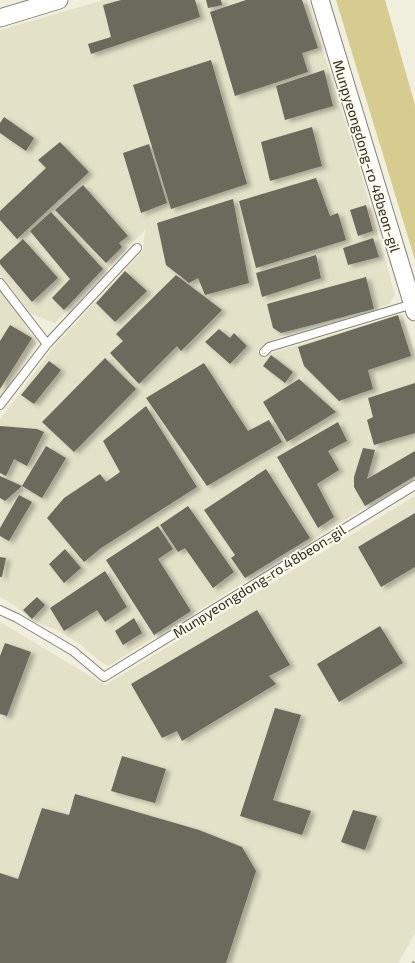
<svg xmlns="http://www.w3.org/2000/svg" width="415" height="963" viewBox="0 0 415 963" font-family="'Exo 2',sans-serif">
  <defs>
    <filter id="shadow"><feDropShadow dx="4.5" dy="2.5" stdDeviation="2" flood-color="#0004"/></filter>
  </defs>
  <rect width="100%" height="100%" fill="#f0eedd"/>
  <path fill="#e4e1c9" d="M104,0H307L358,163L395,295L389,304L282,336L263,345L257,351L264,358L271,353L402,314L415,353V477L108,666L97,659L80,644L57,630L34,622L14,605L0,597V420L51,350L143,250L145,230L55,323L31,314L0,275V30Z
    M0,290L19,315L37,344L0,398Z
    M415,496V934L398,963H0V622L105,685Z"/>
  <path fill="#d6cc8f" d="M336,0H385L415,105V260Z"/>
  <path fill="#6c6a5b" filter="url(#shadow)" d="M121,0H195L200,17L91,54L88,44L111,37L103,5Z
    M206,0H221L222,5L208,8Z
    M246,0H302L318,48L302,53L308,72L235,96L210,12Z
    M211,60L247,184L171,209L133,85Z
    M324,70L333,106L285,120L276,86Z
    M4,117L34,138L26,151L0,133V123Z
    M312,127L322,166L270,181L261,142Z
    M60,142L89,172L17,239L0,220V211L46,168L38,160Z
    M149,144L167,203L141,213L123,153Z
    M316,178L330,216L338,213L346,240L256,268L239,201Z
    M83,185L128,236L119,243L122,247L106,263L55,210Z
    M233,199L249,283L205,295L198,278L189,283L166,265L157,223Z
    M366,205L373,231L358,236L350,210Z
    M51,212L103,269L64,310L52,298L70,279L30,231Z
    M373,238L379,257L348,265L343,248Z
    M23,239L58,278L32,302L0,264V260Z
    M316,255L321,278L262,297L256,273Z
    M125,271L147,291L115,322L96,303Z
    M176,275L222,310L181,351L177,346L139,384L110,353L123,341L116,334Z
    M366,277L374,309L281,333L273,328L267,304Z
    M398,315L411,356L368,370L373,389L339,401L304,366L298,347Z
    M10,325L32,338L0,389V341Z
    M219,329L230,338L234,333L247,346L230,364L205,342Z
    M271,355L293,372L285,383L263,366Z
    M105,358L136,389L74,452L42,422Z
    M49,361L61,370L34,404L21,395Z
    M204,363L248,431L269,420L282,442L207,486L146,398Z
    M299,379L336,412L287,442L263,402Z
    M415,383V433L374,445L367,420L373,417L368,398Z
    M146,406L197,487L101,548L84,562L47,518L64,498L100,474L106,482L120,472L103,441Z
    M338,422L347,441L328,451L339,470L317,484L334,517L318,528L277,457Z
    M0,426L37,429L44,432L27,466L14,459L6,476L0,473Z
    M46,446L66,458L42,498L22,486Z
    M363,448L375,450L367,479L415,451V476L365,506L354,487V477Z
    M266,469L310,538L245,578L231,558L235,555L204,510Z
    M0,476L22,486L5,501L0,498Z
    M19,495L32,502L9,541L0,536V528Z
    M188,506L234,572L213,588L185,548L178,552L160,525Z
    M415,513V567L381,587L358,547Z
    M158,526L173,549L158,559L191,611L154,635L106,560Z
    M65,549L81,568L64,583L49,564Z
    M0,557L6,558L2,577H0Z
    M105,571L127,607L105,622L97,610L64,631L50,608Z
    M37,597L45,605L32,619L23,610Z
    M257,610L290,665L269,676L276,684L182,741L177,731L162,738L131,684Z
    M134,618L142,633L123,645L115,631Z
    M380,626L403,663L339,702L317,664Z
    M5,643L31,652L7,716L0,714V656Z
    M275,708L301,715L273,800L311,811L302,835L240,816Z
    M122,756L166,769L155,803L111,791Z
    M75,794L199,830L242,847L256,871L226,963H0V873L18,879L42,808L69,815Z
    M353,810L377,816L365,850L341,842Z"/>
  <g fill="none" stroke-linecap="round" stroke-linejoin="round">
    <g stroke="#858374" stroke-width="10">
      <path id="lane" d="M0,283L47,344
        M264,352L269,347L413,304
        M0,405L47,344L137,248
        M0,610L17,618L73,651L104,677L415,485"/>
    </g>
    <g stroke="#858374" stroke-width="19">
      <path id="street" d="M320,0L415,312
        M0,18L59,0"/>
    </g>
    <path stroke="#a2a094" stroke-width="2.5" stroke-dasharray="2 3" stroke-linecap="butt" d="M413,963L415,959"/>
    <use href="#lane" stroke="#fff" stroke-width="8"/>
    <use href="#street" stroke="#fff" stroke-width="17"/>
  </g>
  <g text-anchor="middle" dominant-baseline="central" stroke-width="4" stroke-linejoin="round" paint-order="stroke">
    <g font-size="14" fill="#2d2c26" stroke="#fdfbea">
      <text transform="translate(367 156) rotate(73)">Munpyeongdong-ro 48beon-gil</text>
      <text transform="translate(259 581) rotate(-32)">Munpyeongdong-ro 48beon-gil</text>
    </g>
  </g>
</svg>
